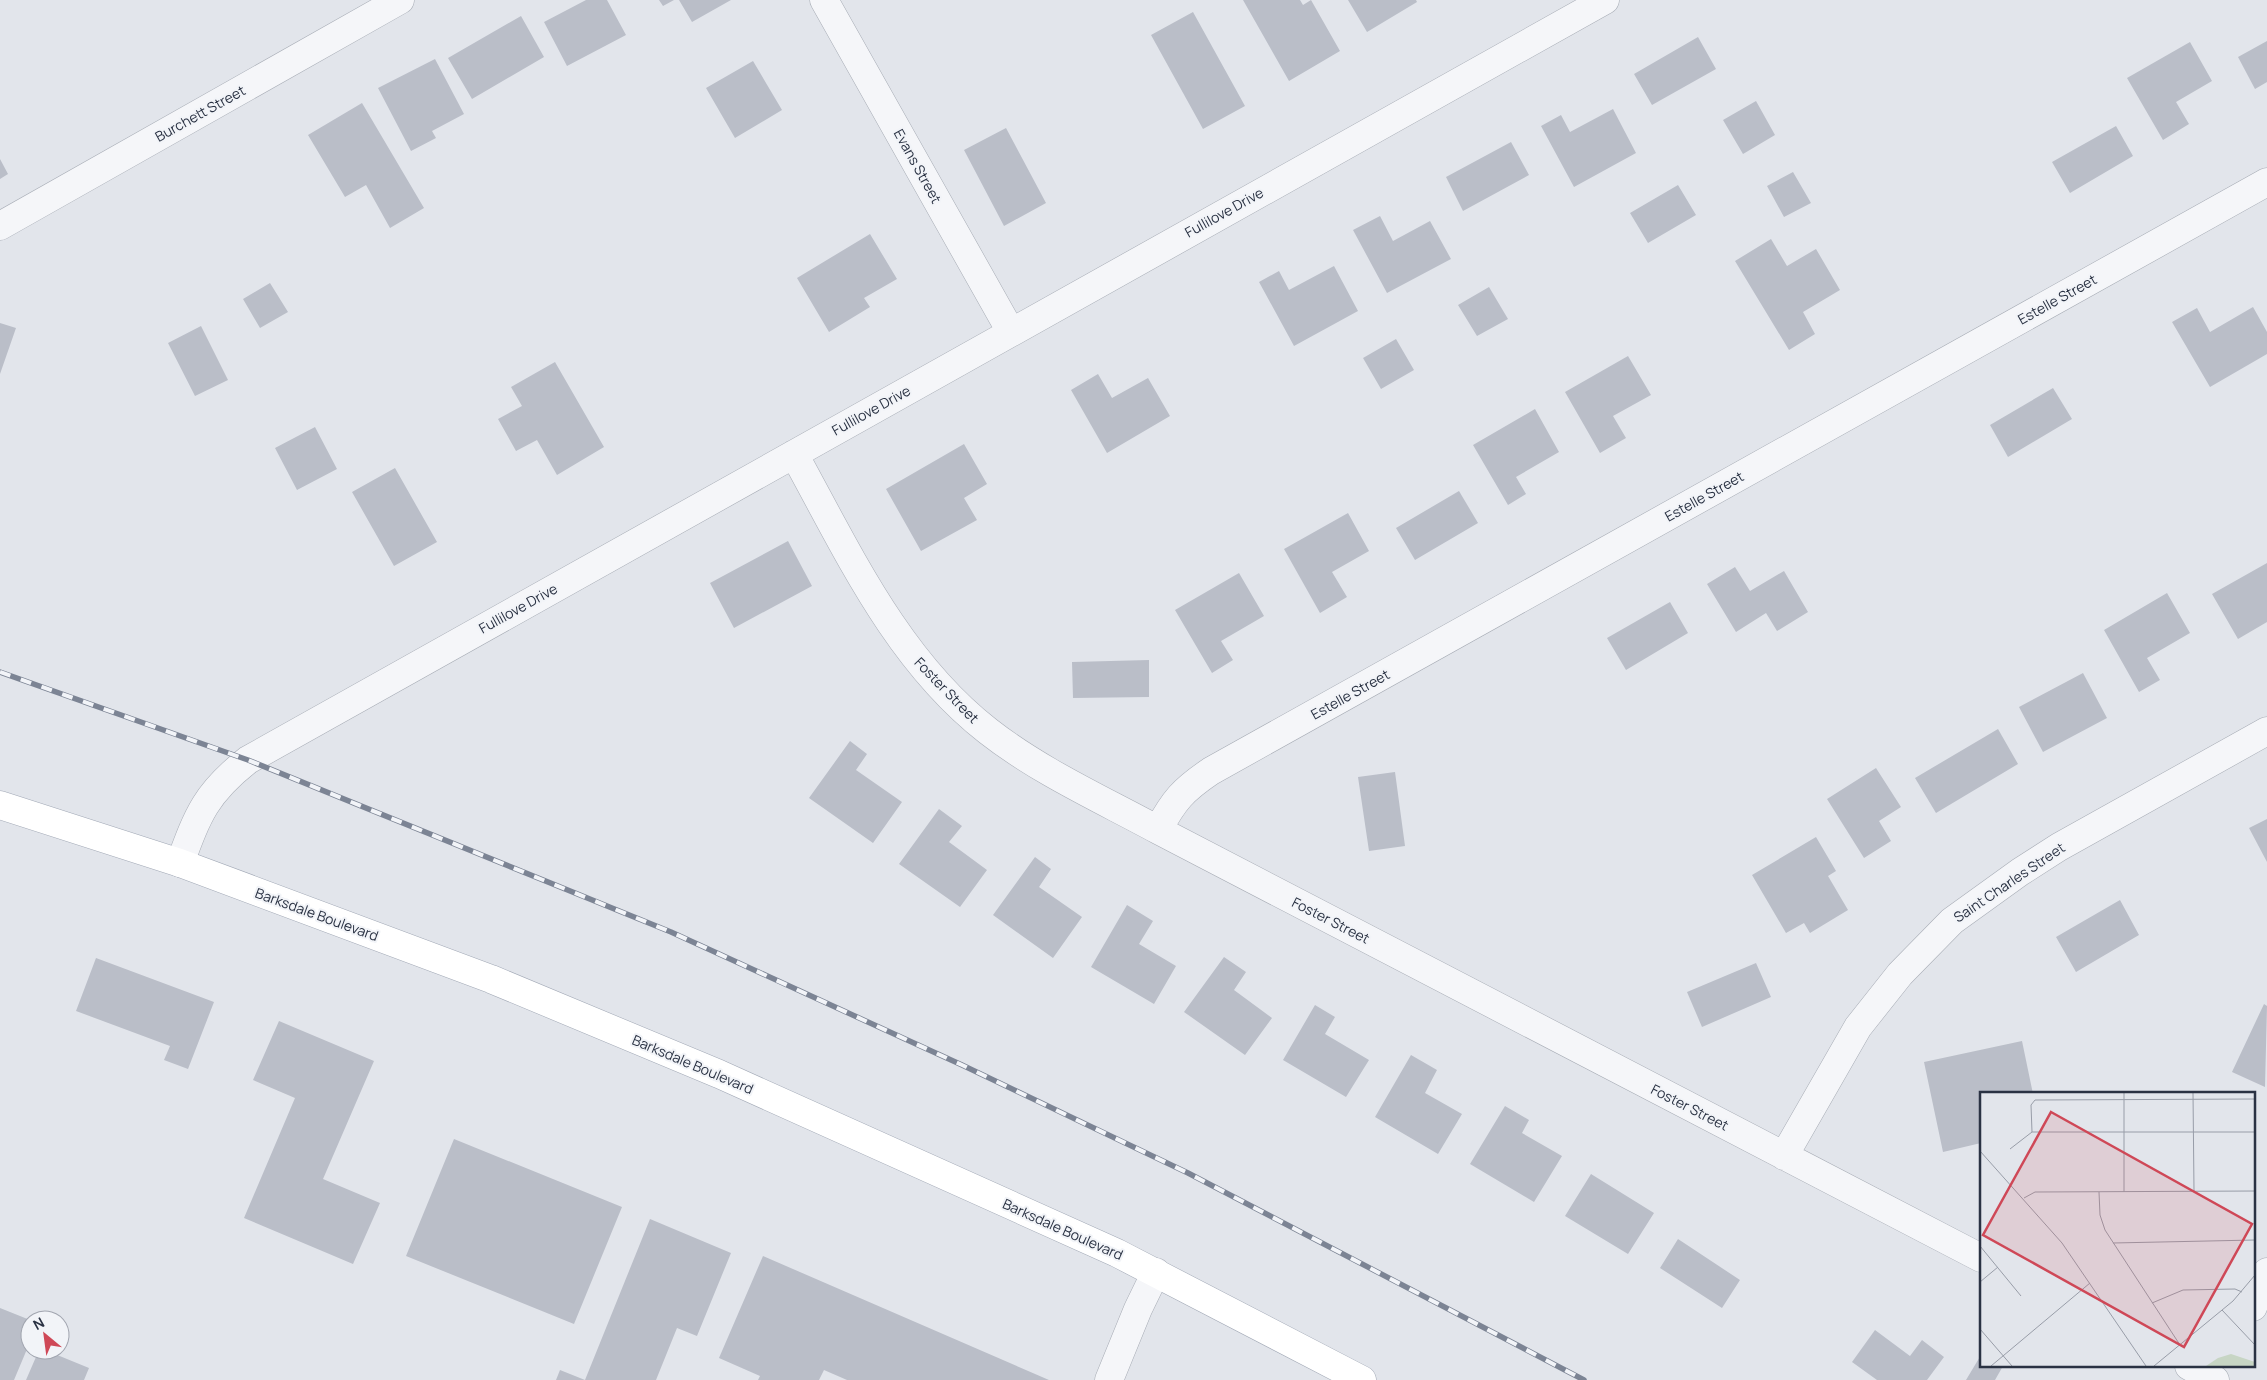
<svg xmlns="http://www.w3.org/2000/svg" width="2267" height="1380" viewBox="0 0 2267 1380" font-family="Manrope,sans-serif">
  <rect width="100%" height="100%" fill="#e2e5eb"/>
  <path fill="#babec8" d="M586,0H607L626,35L567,66L544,22Z
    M659,0H674L663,6Z
    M679,0H731L692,22Z
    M1243,0H1300L1303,5L1311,0L1340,51L1289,81Z
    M1348,0H1416L1417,2L1367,32Z
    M1193,12L1245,106L1203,129L1151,35Z
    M521,16L544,57L472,99L448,58Z
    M1698,37L1716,69L1652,105L1634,74Z
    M2267,41V82L2255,89L2238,57Z
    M2190,42L2212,81L2176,102L2189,124L2163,140L2127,78Z
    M435,59L464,114L432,131L436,138L411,151L378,88Z
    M753,61L782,110L735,138L706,88Z
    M1756,101L1775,135L1743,154L1723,120Z
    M362,103L424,208L390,228L366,185L345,197L308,135Z
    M1613,109L1636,153L1574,187L1541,126L1561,115L1570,132Z
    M2116,126L2133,156L2070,193L2052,162Z
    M1006,128L1046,203L1004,226L964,150Z
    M1511,142L1529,175L1463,211L1446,177Z
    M0,159L8,174L0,179Z
    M1793,172L1811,203L1784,217L1767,186Z
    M1678,185L1696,215L1648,243L1630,213Z
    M1380,216L1393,241L1430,221L1451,259L1387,293L1353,230Z
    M870,234L897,279L864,298L870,307L829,332L797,278Z
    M1771,239L1787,266L1816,249L1840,290L1803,312L1815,334L1789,350L1735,261Z
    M1334,266L1358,311L1294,346L1259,282L1279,271L1289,290Z
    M270,283L288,312L260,328L243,299Z
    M1489,287L1508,319L1477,336L1458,305Z
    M2253,307L2267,332V354L2210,387L2172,322L2197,308L2210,332Z
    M0,323L16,328L0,374Z
    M201,326L228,380L195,396L168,343Z
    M1396,339L1414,370L1381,389L1363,358Z
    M1628,356L1651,395L1613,416L1626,438L1600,453L1565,392Z
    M555,362L604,447L557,475L537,440L516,451L498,419L522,406L511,387Z
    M1098,374L1112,398L1148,378L1170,416L1107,453L1071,390Z
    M2053,388L2072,419L2008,457L1990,425Z
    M1535,409L1559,452L1516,477L1526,494L1508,505L1473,445Z
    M315,427L337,469L297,490L275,448Z
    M964,444L987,484L964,498L977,520L921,551L886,489Z
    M395,468L437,542L394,566L352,492Z
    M1459,491L1478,523L1415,560L1396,528Z
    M1348,513L1369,551L1332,572L1347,597L1320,613L1284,549Z
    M788,541L812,586L734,628L710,583Z
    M2267,563V622L2238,639L2212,594Z
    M1735,567L1750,591L1784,571L1808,612L1777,631L1766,613L1736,632L1707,584Z
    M1239,573L1264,616L1221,641L1233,660L1212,673L1175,610Z
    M2167,593L2190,633L2147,658L2160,680L2139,692L2104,630Z
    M1670,602L1688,633L1626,670L1607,638Z
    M1149,660V697L1073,698L1072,662Z
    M2083,673L2107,718L2043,752L2019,707Z
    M1998,729L2018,764L1936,813L1915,778Z
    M850,741L867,754L856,770L902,802L873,843L809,798Z
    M1876,768L1901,807L1879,821L1891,841L1864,858L1827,799Z
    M1395,772L1405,846L1369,851L1358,777Z
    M939,809L962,826L949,842L987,870L960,907L899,864Z
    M2267,819V862L2249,828Z
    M1816,837L1836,871L1828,876L1848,910L1810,933L1804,923L1786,933L1752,875Z
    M1035,857L1051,869L1039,887L1082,917L1053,958L993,915Z
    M2120,900L2139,935L2076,972L2056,937Z
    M1127,905L1153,921L1139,944L1176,966L1154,1004L1091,967Z
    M1224,957L1246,972L1234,990L1272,1018L1245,1055L1184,1012Z
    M96,958L214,1002L188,1069L164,1060L170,1046L76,1011Z
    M1756,963L1771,997L1702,1027L1687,992Z
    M2264,1004L2267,1006L2265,1087L2232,1072Z
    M1315,1005L1335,1017L1325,1034L1369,1060L1346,1097L1283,1060Z
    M279,1021L374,1061L323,1179L380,1203L353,1264L244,1218L295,1098L253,1080Z
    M2022,1041L2033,1094H1981V1143L1943,1152L1924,1062Z
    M1411,1055L1437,1070L1425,1093L1462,1114L1438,1154L1375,1117Z
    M1505,1106L1529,1120L1522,1133L1562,1156L1534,1202L1470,1164Z
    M454,1139L622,1207L574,1324L406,1256Z
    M1591,1174L1654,1213L1628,1254L1565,1216Z
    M650,1219L731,1253L697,1336L677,1328L656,1380H585Z
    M1678,1239L1740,1280L1722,1308L1660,1268Z
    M763,1256L1049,1380H847L824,1370L819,1380H758L760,1376L719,1358Z
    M0,1308L30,1320V1342L14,1380H0Z
    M1875,1330L1910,1356L1922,1340L1944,1357L1927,1380H1877L1852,1362Z
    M39,1350H45L89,1368L84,1380H26Z
    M1981,1355V1366H2003L1995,1380H1966Z
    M560,1370L585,1380H556Z"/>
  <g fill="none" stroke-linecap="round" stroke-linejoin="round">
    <g stroke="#a7acb5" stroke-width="29">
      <path id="minor" d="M824,0L1011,332
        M0,226L400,0
        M794,454C848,552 897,660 988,731C1039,771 1101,799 1158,830L1981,1258
        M1158,830C1174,800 1183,790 1211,771L2267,182
        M180,863C198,814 206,793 248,760L1605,0
        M1784,1156L1858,1027L1900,974L1952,921L2020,872L2059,847L2267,731
        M2253,1307L2267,1272
        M2189,1366L2215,1380
        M1109,1380L1138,1309L1156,1272"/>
    </g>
    <g stroke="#a2a9b6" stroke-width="29">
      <path id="major" d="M0,805L180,863L491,979L719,1074L1117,1253L1362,1380"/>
    </g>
    <use href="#minor" stroke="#f5f6f9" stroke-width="28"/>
    <use href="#major" stroke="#fff" stroke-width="28"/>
    <g stroke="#7c8494" stroke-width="5.5">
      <path id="rail" d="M0,672L248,760L671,932L962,1065L1188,1173L1584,1380"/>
    </g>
    <use href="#rail" stroke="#f2f4f8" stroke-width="4" stroke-dasharray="11" stroke-linecap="butt"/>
  </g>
  <g text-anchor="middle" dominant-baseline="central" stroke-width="4" stroke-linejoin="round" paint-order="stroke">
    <g font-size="14" fill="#2a3243" stroke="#f2f4f8">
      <text transform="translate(200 113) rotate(-29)">Burchett Street</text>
      <text transform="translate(918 166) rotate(61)">Evans Street</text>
      <text transform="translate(1224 212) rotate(-29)">Fullilove Drive</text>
      <text transform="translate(2057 299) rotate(-29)">Estelle Street</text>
      <text transform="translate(871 410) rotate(-29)">Fullilove Drive</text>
      <text transform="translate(1704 496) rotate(-29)">Estelle Street</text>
      <text transform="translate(518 608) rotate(-29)">Fullilove Drive</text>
      <text transform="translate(947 690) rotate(46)">Foster Street</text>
      <text transform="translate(1350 694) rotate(-29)">Estelle Street</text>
      <text transform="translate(2009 882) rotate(-34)">Saint Charles Street</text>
      <text transform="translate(317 914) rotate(20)">Barksdale Boulevard</text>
      <text transform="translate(1331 920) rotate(27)">Foster Street</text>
      <text transform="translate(693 1064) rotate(23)">Barksdale Boulevard</text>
      <text transform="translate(1690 1107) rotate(27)">Foster Street</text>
      <text transform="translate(1063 1229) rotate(24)">Barksdale Boulevard</text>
    </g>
  </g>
  <g transform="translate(1980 1092)">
    <rect width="275" height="275" fill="#e2e5eb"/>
    <path d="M251,262L275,270V274H226L238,266Z" fill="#c7d5c4"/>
    <path fill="none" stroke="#989da8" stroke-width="1" d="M144,1V100M213,1L214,99M52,40L51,13L55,8L275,7M30,57L52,40H275M0,59L82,151L166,274M119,100L120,123L125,138L200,253M44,106L55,100L275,99M133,151L275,148M0,154L41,204M0,190L18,175M172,211L203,198L255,197L262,200M242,218L275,253M0,237L32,274M11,274L110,191M174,274L253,209L275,183"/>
    <path fill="#cf4857" fill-opacity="0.15" stroke="#cf4857" stroke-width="2.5" d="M71,20L272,132L204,255L3,143Z"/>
    <rect width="275" height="275" fill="none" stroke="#2a3243" stroke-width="2.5"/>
  </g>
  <g transform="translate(45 1335) rotate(331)"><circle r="24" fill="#f2f4f8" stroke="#a2a6b0"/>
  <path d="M0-4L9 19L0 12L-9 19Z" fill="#cf4857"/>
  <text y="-8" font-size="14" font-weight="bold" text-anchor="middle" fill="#2a3243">N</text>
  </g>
</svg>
